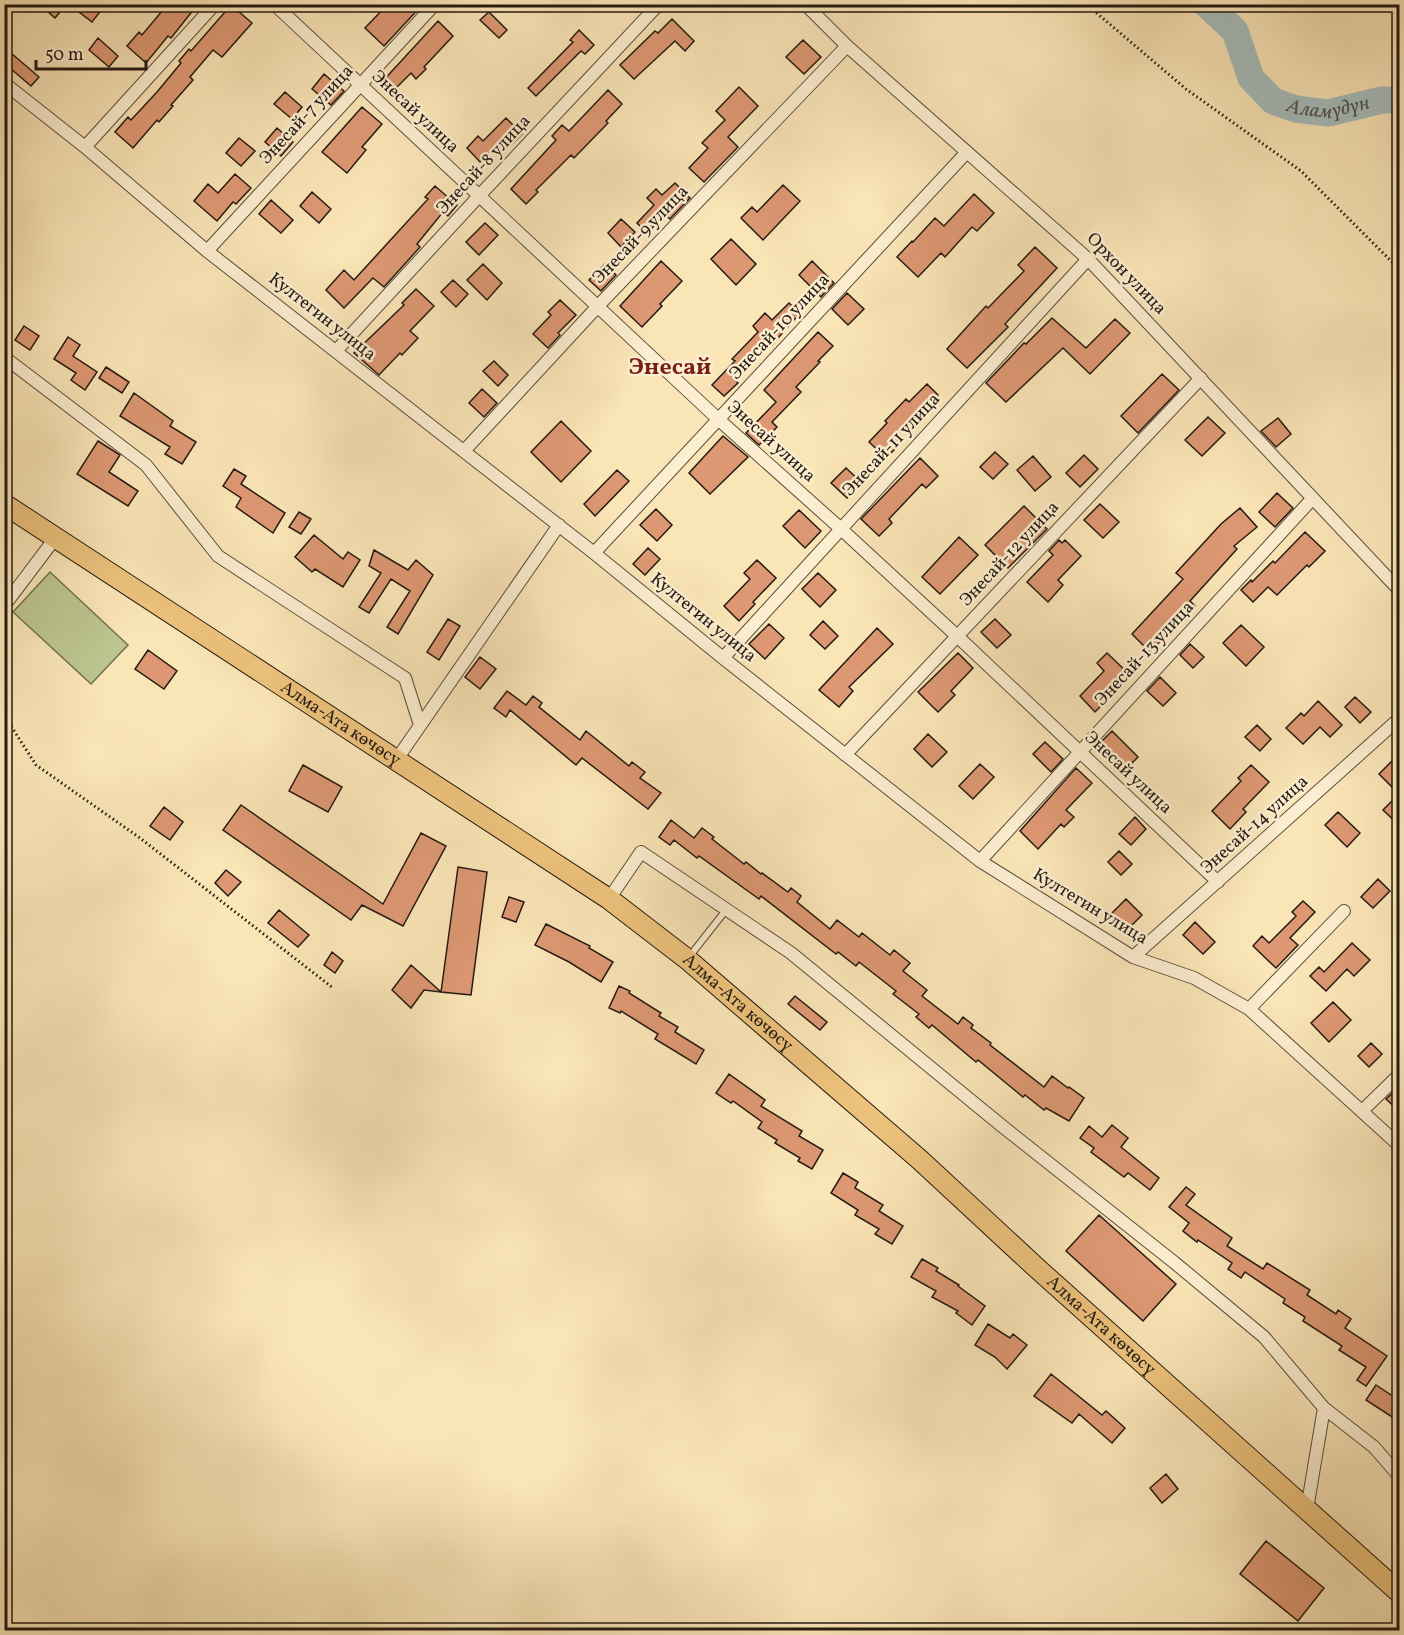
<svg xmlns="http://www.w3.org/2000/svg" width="1404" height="1635" viewBox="0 0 1404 1635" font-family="Vollkorn,serif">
  <rect width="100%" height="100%" fill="#fae5b7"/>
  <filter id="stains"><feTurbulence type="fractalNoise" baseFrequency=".00333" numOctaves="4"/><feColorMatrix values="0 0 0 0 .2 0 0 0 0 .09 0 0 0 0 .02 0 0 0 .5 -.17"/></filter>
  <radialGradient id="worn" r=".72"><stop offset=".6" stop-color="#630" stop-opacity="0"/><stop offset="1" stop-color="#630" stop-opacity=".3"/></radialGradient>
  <path fill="#bcc590" stroke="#707051" stroke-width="1.5" d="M50,572L128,645L91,684L13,612Z"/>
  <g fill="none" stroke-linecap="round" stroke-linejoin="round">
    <path stroke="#a5bcbb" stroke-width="27" id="s1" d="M1206,4L1235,31L1251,78L1273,101L1296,109L1328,113L1382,100H1400"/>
  </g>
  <path fill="#dd9873" stroke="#241a12" stroke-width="1.5" d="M39,4H67L55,18Z
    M85,4H106L92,22L79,12Z
    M168,4H198L171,38L168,36L146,63L127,46L139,32L142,35Z
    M388,4H423L384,46L365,28Z
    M231,5L252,23L222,57L213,50L190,77L193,80L171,105L173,106L159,122L157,120L133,148L115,132L128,117L131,120L157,92L181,63L179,61L189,49L191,51Z
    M489,12L507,30L499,38L480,20Z
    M672,19L694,41L685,51L675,41L634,79L620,65L655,31L658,33Z
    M438,21L453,36L424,67L426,69L416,79L411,73L391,93L381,83Z
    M579,30L594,45L585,54L581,51L536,96L528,88L573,42L570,40Z
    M98,38L118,56L109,67L89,50Z
    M803,40L821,57L804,74L786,57Z
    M4,47L39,77L31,86L4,63Z
    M324,74L344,91L331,105L312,89Z
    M739,87L758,106L728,137L738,147L704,182L689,168L708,148L702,143L725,120L716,111Z
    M608,90L622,104L606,121L608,123L574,158L571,155L536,190L538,192L526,204L511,189L556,140L552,136L562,125L569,131Z
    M285,92L302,107L292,119L274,104Z
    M362,107L382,124L362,147L366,150L347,173L322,152Z
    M506,118L522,134L509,147L502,140L480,162L467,148L478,136L483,141Z
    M277,128L293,142L281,156L265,142Z
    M239,138L255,151L241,166L226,153Z
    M235,174L251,188L236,204L233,202L217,221L194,201L208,184L218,193Z
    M675,183L690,198L670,219L665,215L647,233L637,223L654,205L647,198L656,189L662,195Z
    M783,185L800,201L763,240L741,218L752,207L757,212Z
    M435,186L457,205L448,216L443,212L417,244L420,247L384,287L373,278L344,308L326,290L344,270L354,280L428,199L425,197Z
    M312,192L331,209L319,223L300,206Z
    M974,194L994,213L977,231L972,227L945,257L941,253L918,277L897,257L912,241L913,242L935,218L944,226Z
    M271,200L293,220L281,233L259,214Z
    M621,219L635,232L621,247L608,233Z
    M485,223L498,235L479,255L466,242Z
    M731,239L756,264L736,285L711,259Z
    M1035,247L1057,268L1005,324L1008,327L967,368L947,349L986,306L988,308L1024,271L1018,265Z
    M661,261L682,281L660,304L662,306L642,327L620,306Z
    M812,261L834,283L821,297L799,275Z
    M483,264L502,283L487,300L467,280Z
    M605,264L616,275L601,291L589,280Z
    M453,280L468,294L456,307L441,292Z
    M416,289L434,306L410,331L418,338L402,355L400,353L379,375L354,353L404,305L402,303Z
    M847,293L864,309L848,325L832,309Z
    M560,300L576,315L558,333L560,335L548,348L533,334L551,315L548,312Z
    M789,303L800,313L772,345L770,343L735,380L738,383L724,396L712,385L735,361L732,359L758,332L753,326L765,313L772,320Z
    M1052,318L1086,348L1115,319L1130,333L1090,374L1063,348L1006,402L986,383L1024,343L1026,344Z
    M24,326L39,336L30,350L15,340Z
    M818,332L833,346L818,361L820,362L796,387L801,392L772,422L777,427L759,445L746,433L776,402L764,390Z
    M68,337L80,345L73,356L97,372L85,390L71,380L76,373L54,359Z
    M494,361L508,375L498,386L483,371Z
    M106,367L129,382L122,393L99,378Z
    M1162,374L1179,390L1138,433L1121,416Z
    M927,384L938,395L895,437L901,443L886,458L869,442L887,423L885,421L906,399L909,402Z
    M482,389L497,403L484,417L469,403Z
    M134,393L173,421L170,426L196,442L182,464L165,454L170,447L120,416Z
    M1208,417L1225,433L1202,456L1185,440Z
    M1278,418L1291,434L1276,447L1261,431Z
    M561,421L591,451L561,482L531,452Z
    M723,436L748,457L710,494L689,473Z
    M98,441L120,455L109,472L138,491L128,506L77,474Z
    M995,452L1008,464L993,479L980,467Z
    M1084,455L1098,469L1080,487L1066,473Z
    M1033,456L1051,477L1035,491L1017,470Z
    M920,458L938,476L926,488L922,484L889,519L892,523L879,536L861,519Z
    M846,468L862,483L847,498L831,483Z
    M234,469L246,476L241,484L285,513L273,533L236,507L241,498L223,486Z
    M617,470L629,481L595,516L584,504Z
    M1277,493L1293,508L1275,527L1259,512Z
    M1100,504L1119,522L1103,538L1084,520Z
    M1024,506L1047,529L1008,568L985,545Z
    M1240,508L1257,527L1234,546L1237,549L1190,601L1195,606L1150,652L1132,634L1183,579L1176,573L1221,524Z
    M656,509L672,525L657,541L640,525Z
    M799,510L821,531L805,548L783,526Z
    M299,512L311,519L301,534L289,527Z
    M1305,532L1325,551L1309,567L1307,565L1277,595L1268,587L1253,602L1241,590L1251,580L1252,582L1273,561L1275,563Z
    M314,535L343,559L348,552L360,560L343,587L315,569L312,572L295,557Z
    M959,537L978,555L940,594L922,577Z
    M1059,540L1062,543L1065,540L1081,556L1058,580L1063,585L1048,602L1027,582L1053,555L1049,551Z
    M648,548L660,559L645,575L633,564Z
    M374,550L408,570L416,560L433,575L398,634L387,627L410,591L391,579L369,613L359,607L381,573L369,566Z
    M757,560L776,578L753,602L755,604L739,621L724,606L750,579L744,573Z
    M818,573L836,590L820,607L802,589Z
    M448,619L460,626L439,660L427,652Z
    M995,619L1011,635L997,648L981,632Z
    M823,621L838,636L825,649L810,635Z
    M769,624L784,638L765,659L749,644Z
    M1241,625L1264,647L1246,666L1223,643Z
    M877,628L893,644L849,687L853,691L839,707L819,690Z
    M1190,644L1204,657L1193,668L1180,655Z
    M148,650L177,671L164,689L135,669Z
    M958,653L973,668L951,691L955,695L938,712L918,692Z
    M1107,653L1131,676L1095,712L1080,696L1104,671L1097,663Z
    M480,657L496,669L480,689L465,677Z
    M1160,677L1176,693L1163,706L1147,691Z
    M507,691L526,705L533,696L542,703L539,707L580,740L586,731L629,766L632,762L645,772L640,778L661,793L648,809L582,758L576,765L510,710L506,717L494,708Z
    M1355,697L1371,712L1360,723L1345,707Z
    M1318,701L1342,725L1330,737L1320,727L1303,744L1286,728L1301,713L1304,716Z
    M1257,725L1271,739L1260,751L1245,737Z
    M1112,731L1138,757L1126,769L1100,743Z
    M928,734L947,752L932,767L914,749Z
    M1045,742L1063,759L1051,772L1033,754Z
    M1393,760L1400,767V826L1383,810L1399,794L1379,774Z
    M980,764L994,777L973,799L959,786Z
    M303,765L342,787L328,812L289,791Z
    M1251,765L1269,782L1243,809L1246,812L1230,829L1212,811L1241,781L1238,778Z
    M1076,768L1092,783L1066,810L1074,817L1064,827L1061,824L1038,849L1020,831Z
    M241,805L383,904L421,833L446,846L403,926L362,905L351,920L223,830Z
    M164,807L183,822L170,840L150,826Z
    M1338,812L1360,833L1347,847L1325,825Z
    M1135,817L1146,829L1131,845L1119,834Z
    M671,820L694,838L702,828L714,837L712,839L744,864L746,862L761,874L762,873L788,892L791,888L801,896L797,902L830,929L837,920L859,937L862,933L890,955L894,950L910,963L903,971L927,990L922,996L958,1024L963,1017L973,1025L971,1028L991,1043L990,1045L1044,1087L1052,1076L1068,1088L1069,1087L1084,1098L1069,1121L1046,1108L1044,1110L1025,1095L1023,1097L978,1060L976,1062L932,1025L929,1028L916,1017L919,1014L893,994L896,991L859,962L856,966L838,952L836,954L761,896L759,899L699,856L697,858L674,840L670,845L659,837Z
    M1119,851L1132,864L1121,875L1108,862Z
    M458,867L487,872L471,995L441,992Z
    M226,870L241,882L228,896L215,883Z
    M1378,879L1390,891L1373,908L1361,897Z
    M509,897L524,902L516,922L502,917Z
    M1126,899L1142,915L1126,931L1110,915Z
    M1303,901L1315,912L1290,938L1298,945L1276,968L1253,946L1262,936L1269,943L1296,916L1292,912Z
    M279,910L309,935L298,947L268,923Z
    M1195,922L1215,942L1203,954L1183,935Z
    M546,924L590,946L589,948L613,962L601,982L569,962L535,945Z
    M1352,943L1370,960L1354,976L1347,969L1326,991L1310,976L1319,967L1324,972Z
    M332,952L343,961L335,973L324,965Z
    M411,965L441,992L424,990L411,1008L392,990Z
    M619,986L630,991L629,993L661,1013L659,1016L678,1027L675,1032L704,1050L696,1064L655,1039L658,1034L621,1011L620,1013L609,1008Z
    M795,996L827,1022L820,1030L788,1004Z
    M1333,1002L1351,1020L1329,1042L1311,1023Z
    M1371,1043L1382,1054L1369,1067L1358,1056Z
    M729,1074L765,1100L761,1106L802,1131L799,1136L823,1150L812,1169L798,1161L800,1158L775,1143L777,1140L758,1128L762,1122L733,1101L731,1103L716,1093Z
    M1400,1086V1112L1386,1099Z
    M1112,1125L1128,1138L1121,1147L1159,1178L1150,1190L1128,1173L1124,1177L1091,1152L1094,1148L1080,1138L1089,1126L1102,1137Z
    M843,1173L858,1182L855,1188L883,1205L879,1211L903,1226L892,1244L875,1234L879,1229L855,1215L858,1210L831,1193Z
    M1186,1187L1195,1194L1186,1205L1232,1238L1227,1246L1263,1269L1267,1263L1310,1290L1307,1295L1336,1314L1338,1310L1351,1319L1345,1328L1387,1356L1366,1386L1357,1380L1366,1367L1339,1350L1342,1346L1303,1321L1305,1317L1283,1303L1285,1299L1245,1272L1241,1278L1228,1269L1232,1263L1198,1240L1197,1242L1183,1231L1189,1223L1169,1207Z
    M1099,1215L1176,1284L1143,1321L1066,1251Z
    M922,1259L938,1268L936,1271L959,1285L958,1286L985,1306L972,1325L956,1313L958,1311L932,1297L936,1291L911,1277Z
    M988,1324L1010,1338L1013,1334L1027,1345L1007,1369L995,1357L975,1345Z
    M1051,1374L1102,1415L1106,1411L1125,1428L1112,1443L1079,1414L1072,1423L1034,1396Z
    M1376,1385L1400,1401V1422L1366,1400Z
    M1166,1474L1178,1489L1162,1503L1150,1488Z
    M1266,1541L1324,1588L1298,1621L1240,1574Z"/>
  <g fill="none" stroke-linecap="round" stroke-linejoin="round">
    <g stroke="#5a4d3b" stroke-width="8">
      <path id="lane" d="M689,957L726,910"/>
    </g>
    <g stroke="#5a4d3b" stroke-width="14">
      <path id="street" d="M274,4L718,419L840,528L957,636L1218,882
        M805,4L847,46L1088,259L1400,591
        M4,83L85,147L207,251L594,553L723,658L980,861L1133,957L1194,978L1249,1009L1400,1146
        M85,147L215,4
        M207,251L435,4
        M336,351L479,196L659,4
        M4,357L146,465L218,556L405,678L420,725
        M464,451L598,306L847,46
        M594,553L967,152
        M4,606L56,537
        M723,658L1088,259
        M845,755L1201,378
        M397,759L559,525
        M980,861L1312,499
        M609,899L641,852L791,953L1002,1126L1175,1263L1264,1337L1324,1408L1374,1447L1400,1477
        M1133,957L1400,718
        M1249,1009L1344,911
        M1362,1111L1400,1074
        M1307,1509L1324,1408"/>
    </g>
    <g stroke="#241a12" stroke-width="22">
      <g id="primary">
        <path id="s2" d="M4,504L609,899L687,959L919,1159L1040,1271L1400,1593"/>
      </g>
    </g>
    <path stroke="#241a12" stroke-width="3" stroke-dasharray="1.5 3" stroke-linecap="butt" d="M1086,4L1186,89L1301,171L1400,270
      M4,715L36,765L140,838L333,988"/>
    <use href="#lane" stroke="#fceed0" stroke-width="6"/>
    <use href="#street" stroke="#fceed0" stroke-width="12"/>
    <use href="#primary" stroke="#edc27c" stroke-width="20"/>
  </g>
  <g text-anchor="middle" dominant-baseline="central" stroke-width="5" stroke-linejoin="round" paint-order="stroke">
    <g font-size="18" fill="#241a12" stroke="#fceed0">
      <text transform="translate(415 112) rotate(43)">Энесай улица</text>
      <text transform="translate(307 115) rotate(-47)">Энесай-7 улица</text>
      <text transform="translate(484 165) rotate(-47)">Энесай-8 улица</text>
      <text transform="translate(641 235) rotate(-46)">Энесай-9 улица</text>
      <text transform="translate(1126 274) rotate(46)">Орхон улица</text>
      <text transform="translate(322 317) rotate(38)">Култегин улица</text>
      <text transform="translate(780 327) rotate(-47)">Энесай-10 улица</text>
      <text transform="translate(771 442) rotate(42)">Энесай улица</text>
      <text transform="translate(892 445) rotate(-47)">Энесай-11 улица</text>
      <text transform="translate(1010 554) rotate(-47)">Энесай-12 улица</text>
      <text transform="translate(703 618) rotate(39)">Култегин улица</text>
      <text transform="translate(1145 654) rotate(-47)">Энесай-13 улица</text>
      <text stroke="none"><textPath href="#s2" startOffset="402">Алма-Ата көчөсү</textPath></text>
      <text transform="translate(1128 773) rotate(43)">Энесай улица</text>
      <text transform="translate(1255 825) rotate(-42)">Энесай-14 улица</text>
      <text transform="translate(1090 907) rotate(31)">Култегин улица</text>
      <text stroke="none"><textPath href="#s2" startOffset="888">Алма-Ата көчөсү</textPath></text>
      <text stroke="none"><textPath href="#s2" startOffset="1374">Алма-Ата көчөсү</textPath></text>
    </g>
    <g font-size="20" font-style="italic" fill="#51534d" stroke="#fceed0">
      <text stroke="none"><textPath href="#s1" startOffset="178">Аламүдүн</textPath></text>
    </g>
    <g font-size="24" font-weight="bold" fill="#7a1f14" stroke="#fceed0">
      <text x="670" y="368">Энесай</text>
    </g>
  </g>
  <rect width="1404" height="1635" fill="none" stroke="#fae5b7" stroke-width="24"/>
  <rect x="6" y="6" width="1392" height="1623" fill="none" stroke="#241a12" stroke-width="3"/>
  <rect x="12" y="12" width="1380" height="1611" fill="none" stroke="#241a12" stroke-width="1.5"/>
  <path d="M36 60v9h110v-9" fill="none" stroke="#241a12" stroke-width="3"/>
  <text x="45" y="60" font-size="18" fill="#241a12" stroke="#fceed0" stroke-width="4.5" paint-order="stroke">50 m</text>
  <rect width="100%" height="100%" filter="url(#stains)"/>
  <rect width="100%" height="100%" fill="url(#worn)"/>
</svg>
